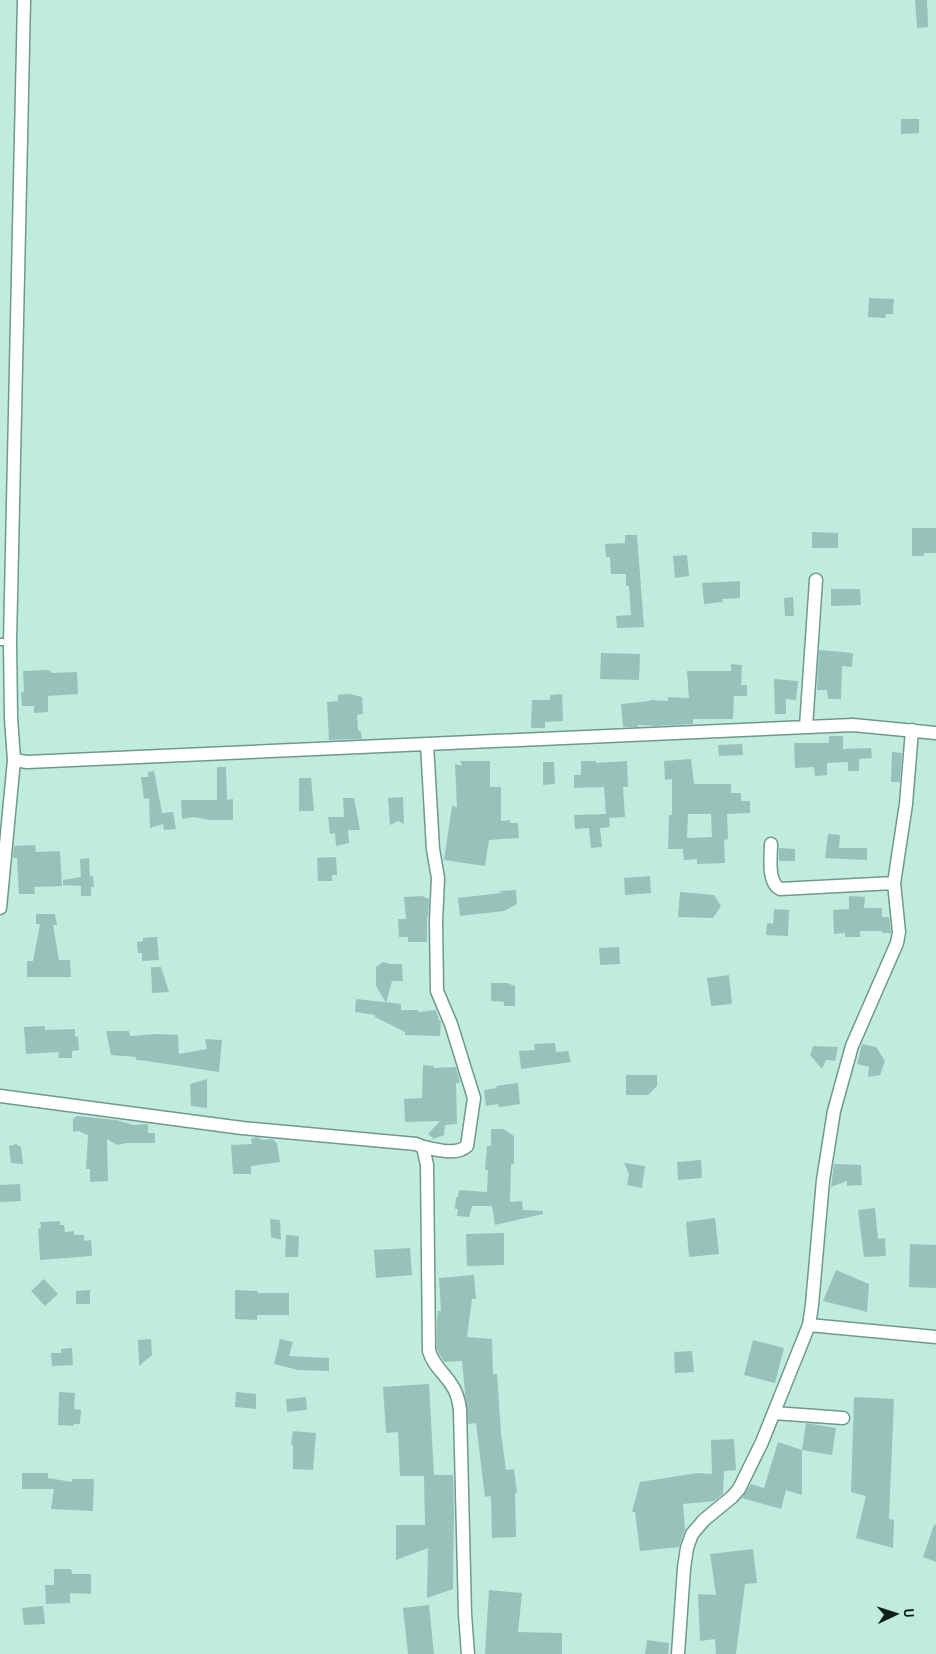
<svg xmlns="http://www.w3.org/2000/svg" width="936" height="1654" viewBox="0 0 936 1654" font-family="'PT Sans',sans-serif">
  <rect width="100%" height="100%" fill="#c0ece0"/>
  <path fill="#97c2b7" fill-rule="evenodd" d="M915,0H927L928,27L917,28Z
    M901,119H919V133L901,134Z
    M869,298L894,299L893,314H886L885,318L868,317Z
    M912,528H936V553H924V556H912Z
    M812,532L838,533V548H812Z
    M625,535H637L644,627L617,628L616,616L631,615L629,586H626V574H611L610,557H606L605,544L625,543Z
    M687,555L689,576L675,578L673,556Z
    M740,581V598L722,599L723,602L704,604L702,583Z
    M831,589H860L861,605L831,606Z
    M793,597L794,616H785L784,598Z
    M819,650L853,653L852,667L842,666L841,699H828L827,690H817Z
    M601,653L640,654L639,680L600,679Z
    M731,664L742,665L741,685H747V696H734L733,719H693V724L656,726L638,725V727H623L621,704L650,701V700L668,701V697L689,698L687,671H731Z
    M49,670L52,673L77,672L78,694L48,696V712L34,713V706H22L21,692H24L23,671Z
    M774,679L798,681L796,700L786,699V714H775Z
    M350,694L362,697L363,714L357,715L358,730L361,732L362,739L329,740L327,702L338,701V695Z
    M562,694L563,721L545,722V728H531L532,700H550V695Z
    M829,736H843V749L871,748L872,758L859,759V771H848V762L827,763V775L815,776L814,767L795,768L794,743H829Z
    M742,744L743,755L719,756L718,745Z
    M892,752L902,753L900,782H891Z
    M691,759L694,784H731V793H741V801H750V813L727,814L728,839L724,840L725,863L697,864V859L684,860L683,849H668L669,815H672V779L665,780L664,761ZM688,814H711L712,837L687,838Z
    M460,761H490V787H501V821L510,820V823H518L519,838L489,840L485,866L444,860L452,806L457,807L455,764L462,766Z
    M581,761H596V763L627,761L628,787H623L625,817L609,818L610,827L600,828L602,847L591,848L589,828L575,829L574,815L606,814L604,787L574,788V775H581Z
    M543,762H554L555,784L543,785Z
    M217,767H226L227,800L233,799V820H210L194,817L182,819L181,800H217Z
    M154,771L162,813L173,812L176,829L164,830L163,824L150,828L149,798L144,799L141,777H148V772Z
    M299,778H311L314,811H299Z
    M403,797L404,824L398,821L390,825L388,798Z
    M343,798H354L360,830H348L349,843L336,846L335,833L330,834L328,817H344Z
    M828,834L840,835L839,848H867V860L825,858Z
    M35,845L36,852L60,851L62,886L34,887L35,894H19L17,858H13L14,846Z
    M779,848L795,849V861H779Z
    M336,857L337,875H332V881H318L317,858Z
    M89,858L90,876H93L94,887H91V896H81V886L63,885V880L81,877L80,859Z
    M650,876L651,893L625,895L624,878Z
    M516,890L517,904L504,911L460,916L458,898L501,893L500,891Z
    M680,892L714,895L721,906L713,918L678,917Z
    M422,896L429,899L428,917H427V942H408V937H399L398,919H406L404,897Z
    M849,896L865,897L864,908H882V917H889L891,933H882V931H860V937H845V933L834,934L833,910L849,909Z
    M774,909L789,910L788,936L766,935L767,923L773,924Z
    M36,914H55L57,925H53L59,960H70L71,977H27V961H33L40,924H36Z
    M157,937L159,960L142,961V953H138L137,942L143,941V938Z
    M619,947L620,964L600,965L599,948Z
    M383,962L390,964H402L403,981H392L386,1003L376,986V967Z
    M151,967H161L169,992L152,993Z
    M729,975L732,1004L711,1006L707,978Z
    M491,983H507L515,986V1006H504V1002L491,1001Z
    M356,999L401,1004V1010H418V1012L436,1010L439,1020L441,1021L440,1036L405,1035V1032L375,1017V1015L355,1012Z
    M45,1026V1030L75,1029V1037L78,1036L79,1050L72,1051V1058H58L59,1052L26,1054L24,1027Z
    M106,1031H129L130,1036L158,1034L178,1035L179,1054L207,1049L205,1039L222,1040L219,1072L147,1061L136,1060V1057L111,1055Z
    M555,1043L556,1052L568,1051L571,1062L521,1069L519,1051L535,1050L534,1044Z
    M862,1044L876,1047L885,1061L880,1075L868,1077L869,1067L857,1064Z
    M813,1046L838,1047L835,1061L826,1060L822,1069L810,1055Z
    M423,1065L434,1066V1068L456,1067L459,1078L460,1083H456L457,1124L445,1125L444,1135L434,1139L428,1134L440,1121L405,1122L404,1099L422,1098Z
    M626,1075H657V1086L648,1095H626Z
    M207,1079V1108L191,1106L190,1084Z
    M518,1083L520,1104L499,1107L498,1104L486,1106L484,1090L497,1088L496,1086Z
    M77,1116L116,1120L134,1125L148,1124V1133H155V1143H127L117,1145L107,1139L108,1181L90,1182V1169H86L88,1135L78,1131L73,1132V1119Z
    M491,1129H503L514,1136V1164H511L510,1202L522,1201L523,1210L543,1211V1214L495,1225L492,1206H472L469,1217L457,1216L458,1209H455L456,1197H458L459,1190L487,1192L488,1170H485L487,1146H491Z
    M256,1137L263,1140L272,1139L277,1143L280,1162L251,1166V1174H233L231,1145L252,1144L251,1139Z
    M16,1144L21,1147L23,1164L11,1163L9,1146Z
    M701,1160L702,1178L678,1180L677,1162Z
    M624,1163L645,1166L642,1188L627,1185L629,1174Z
    M834,1164L861,1165L862,1185L847,1186V1181L831,1187Z
    M20,1184L21,1201L0,1202V1185Z
    M875,1208L878,1239L885,1238L886,1256L864,1257L858,1210Z
    M715,1218L719,1254L689,1257L686,1222Z
    M270,1219L280,1220L281,1240L271,1237Z
    M60,1221V1225H64L65,1232L74,1231V1235H84V1241L91,1240L92,1256L40,1260L38,1229L41,1228L40,1222Z
    M504,1233V1265L467,1266L466,1234Z
    M286,1235L299,1236L298,1257H285Z
    M910,1244L936,1245V1288L909,1287Z
    M410,1248L412,1275L376,1278L374,1250Z
    M836,1270L869,1284L867,1312L823,1301Z
    M474,1275L476,1299H472L467,1337L492,1339L493,1374H497L501,1433L506,1470L514,1469L517,1493H515L516,1537L492,1538L491,1496L485,1497L476,1423L468,1424L462,1361L444,1362L437,1350V1323L438,1311H441L439,1278Z
    M44,1279L58,1294L45,1306L31,1291Z
    M90,1290V1304H76V1291Z
    M235,1290L258,1291V1293H289V1315H257V1320L235,1319Z
    M151,1339L152,1355L139,1366L138,1340Z
    M280,1339L293,1342L289,1356L329,1358V1371L298,1370L274,1364Z
    M753,1340L784,1348L775,1383L744,1375Z
    M72,1348L73,1365L52,1366L51,1353H61V1349Z
    M692,1351L694,1372L675,1373L674,1352Z
    M429,1384L434,1475H453L454,1510L453,1589L427,1598L428,1548L396,1560V1525H425L424,1476H400L398,1432L386,1433L383,1387Z
    M59,1392L75,1393L74,1409L81,1410L80,1424H74L73,1426L58,1425Z
    M236,1392L256,1394V1409L235,1407Z
    M306,1397L307,1410L287,1412L286,1399Z
    M854,1397L894,1399L889,1519L894,1520L893,1548L856,1538L866,1496L851,1492Z
    M806,1423L836,1428L832,1455L802,1450Z
    M293,1431L316,1433L313,1470L293,1469V1445H291Z
    M734,1439L736,1470L724,1471L723,1494L714,1501L683,1504L685,1529L679,1547L640,1551L635,1512H632L640,1482L697,1473L712,1474L711,1440Z
    M778,1442L802,1450V1495L786,1490L781,1509L742,1498L751,1484L764,1488Z
    M22,1473H48V1478L72,1482V1479H94L93,1511L51,1509L54,1489H22Z
    M934,1525H936V1562L923,1557Z
    M753,1549L757,1583L745,1584L736,1654H716L715,1639L700,1641L698,1594L716,1595L710,1554Z
    M54,1569H71L72,1574H91V1594L70,1593V1603L46,1604L45,1585H54Z
    M489,1590L522,1593L518,1632L562,1633V1654H485Z
    M429,1605L434,1654H408L403,1608Z
    M43,1606L45,1624L24,1625L22,1608Z
    M647,1640L669,1643L668,1654H645Z"/>
  <g fill="none" stroke-linecap="round" stroke-linejoin="round">
    <g stroke="#6f988e" stroke-width="9">
      <path id="lane" d="M0,642H10"/>
    </g>
    <g stroke="#6f988e" stroke-width="15">
      <path id="street" d="M24,0L10,642L11,718L14,760L27,762L853,725L936,733
        M806,727L816,580
        M771,844C771,857 767,882 780,889L894,883
        M0,908L14,760
        M0,1096L242,1128L416,1144L423,1147L427,1165L429,1351C433,1365 443,1372 451,1384C457,1392 459,1401 460,1410L465,1614L468,1654
        M423,1147C436,1149 456,1156 467,1146L474,1098L451,1024L437,991L436,921L438,878L433,849L427,744
        M809,1325L936,1337
        M774,1413L843,1418
        M678,1654L684,1568L687,1548L692,1534L704,1520L732,1497L739,1489L762,1442L809,1325L812,1305L823,1180L834,1111L852,1046L897,943L899,932L894,883L906,804L912,730"/>
    </g>
    <use href="#lane" stroke="#fff" stroke-width="6"/>
    <use href="#street" stroke="#fff" stroke-width="12"/>
  </g>
  <g transform="translate(896 1614) rotate(86)" stroke="#c0ece0" stroke-width="4" paint-order="stroke">
  <path d="M0-4L9 19L0 12L-9 19Z" fill="#10211d"/>
  <text y="-8" font-size="14" font-weight="bold" text-anchor="middle" fill="#10211d">U</text>
  </g>
</svg>
